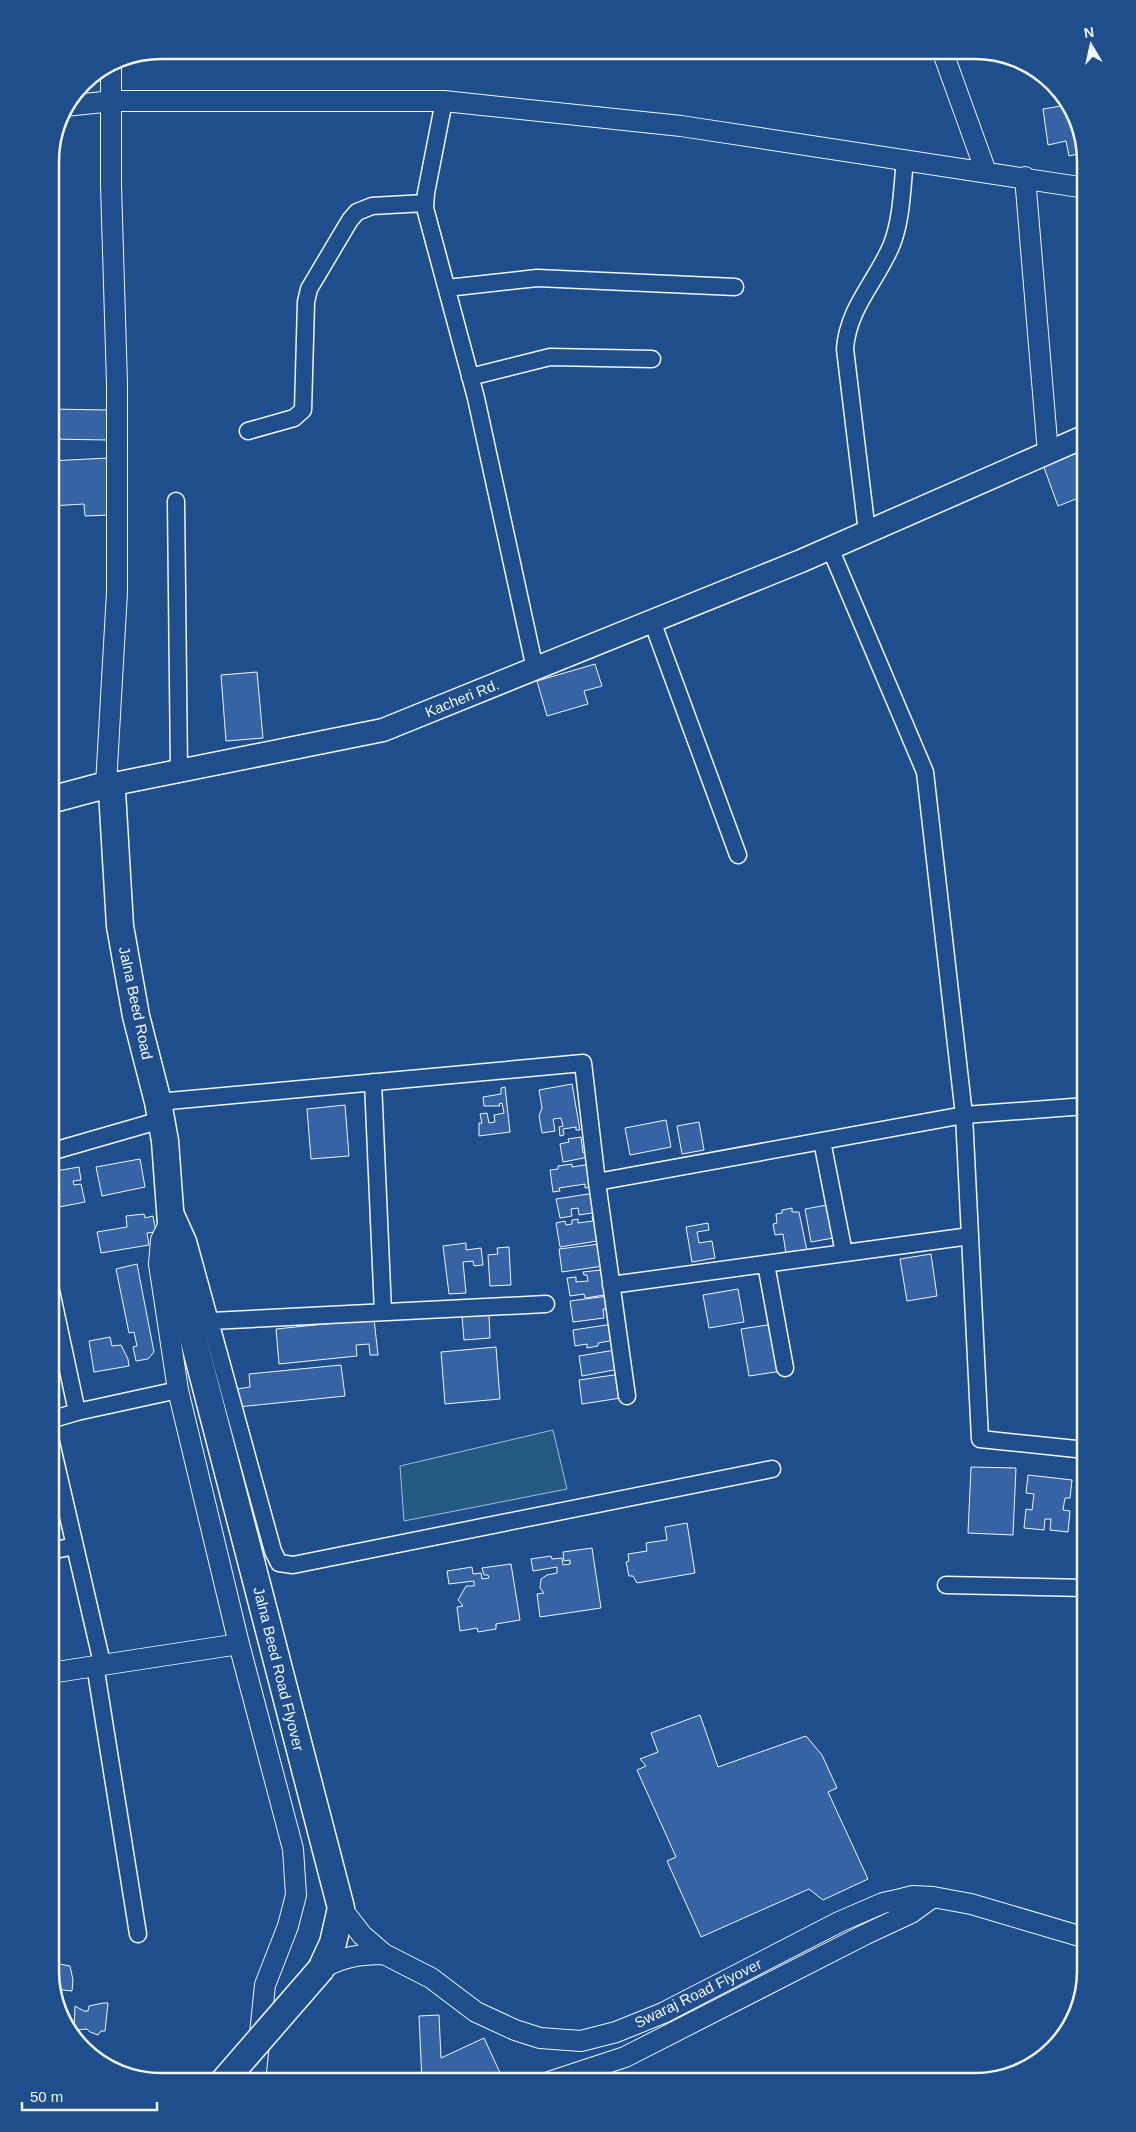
<svg xmlns="http://www.w3.org/2000/svg" width="1136" height="2132" viewBox="0 0 1136 2132" font-family="Arial,sans-serif">
  <rect width="100%" height="100%" fill="#1f4e8c"/>
  <path fill="#245a82" stroke="#a8bbd7" d="M553,1430L567,1489L404,1521L400,1466Z"/>
  <path fill="#3563a3" stroke="#f2f6ff" d="M1067,105L1070,113L1073,112L1076,116L1071,119L1073,130L1078,129L1080,141H1076L1077,148L1081,147L1082,153L1069,156L1066,141L1048,145L1043,109Z
    M50,409L107,410V440L50,439Z
    M1086,446V495L1058,506L1042,462Z
    M108,458L111,515L85,516L84,504L50,506V461Z
    M595,664L602,686L584,691L588,704L547,716L537,681Z
    M257,672L263,738L226,741L221,675Z
    M572,1084L580,1130H576V1127L563,1129L564,1135L560,1136L559,1127L563,1126L561,1118L553,1119L555,1131L542,1133L539,1116L542,1108L539,1090Z
    M505,1087L510,1132L479,1136V1123H482L480,1114L487,1113L489,1123L495,1122L494,1115L504,1113L502,1103L499,1104L500,1106H484L483,1097L501,1094V1088Z
    M345,1105L349,1156L311,1159L307,1109Z
    M666,1120L671,1147L630,1155L625,1128Z
    M699,1122L704,1150L682,1154L677,1126Z
    M581,1137L583,1153L588,1152L589,1157L563,1162L560,1144L569,1142L568,1139Z
    M140,1159L145,1187L102,1196L96,1167Z
    M572,1164V1167L591,1164L594,1187L585,1188V1184L559,1188L560,1191L553,1192L550,1170L558,1169V1166Z
    M79,1167L81,1180L73,1181L74,1185L81,1184L85,1202L54,1208L52,1197L60,1196L59,1189L50,1191V1172Z
    M595,1193L598,1212L579,1215L578,1208L571,1209L572,1216L560,1218L556,1199Z
    M827,1205L833,1238L811,1242L805,1209Z
    M792,1208V1212H799L807,1251L786,1254L783,1234L775,1235L773,1224L777,1223L776,1214L782,1213V1210Z
    M144,1214L145,1218L153,1216L156,1232L147,1233L149,1245L101,1253L97,1232L127,1227L126,1216Z
    M599,1215L603,1240L560,1247L556,1223L565,1221L566,1225L572,1224V1220L578,1219V1223L593,1221L592,1216Z
    M708,1223L709,1230L697,1232L699,1243L712,1241L715,1258L692,1262L686,1227Z
    M466,1243V1250L481,1248L483,1265L474,1266L473,1261L463,1262L466,1293L449,1294L443,1246Z
    M600,1244L603,1266L562,1272L559,1249Z
    M509,1247L511,1285L490,1286L488,1255L498,1254L497,1248Z
    M931,1254L937,1296L907,1301L900,1259Z
    M137,1264L154,1352L148,1359L136,1361L133,1347L137,1346L134,1332L129,1333L116,1269Z
    M601,1270V1274L607,1273L605,1295L585,1298L584,1294L570,1296L567,1278L576,1277V1282L588,1281L587,1275H584L583,1272Z
    M738,1289L744,1322L709,1328L703,1295Z
    M608,1296L609,1306H605L606,1309H603L604,1318L573,1322L570,1301Z
    M489,1315L490,1338L464,1340L462,1316Z
    M374,1319L378,1355H370L369,1344L356,1345L357,1356L279,1364L276,1329Z
    M613,1324L615,1340L598,1343V1346L587,1348V1344L575,1346L573,1330Z
    M774,1324L782,1371L749,1376L741,1329Z
    M110,1337L112,1346L121,1345L128,1359L129,1366L94,1372L89,1341Z
    M496,1347L500,1399L445,1404L441,1352Z
    M615,1350L619,1369L582,1376L579,1356Z
    M341,1365L345,1396L238,1407L236,1389L250,1387L249,1374Z
    M621,1374L622,1383H616L621,1398L582,1404L579,1380Z
    M971,1467L1016,1468L1013,1535L968,1533Z
    M1028,1475L1072,1480L1070,1498H1065L1063,1510L1070,1511L1068,1532L1050,1530L1051,1519H1045L1044,1530L1024,1528L1026,1509L1032,1510L1034,1494L1026,1493Z
    M687,1523L695,1573L637,1583L633,1576H629L626,1562L629,1561L628,1554L647,1551L646,1543L667,1540L665,1527Z
    M592,1548L601,1608L540,1617L537,1594L544,1593L540,1588L541,1579L547,1575L557,1573V1567L533,1571L531,1559L551,1556L552,1559L562,1558L563,1565L570,1564V1560L564,1561L563,1552Z
    M511,1564L520,1620L496,1624V1629L478,1632L477,1628L460,1631L457,1607L463,1606L458,1600L466,1586H474V1581L449,1584L447,1571L472,1567L473,1574L481,1573L482,1579L489,1578L488,1575H484L482,1568Z
    M700,1715L718,1767L806,1736L822,1755L837,1788L828,1792L868,1879L823,1900L809,1889L701,1937L667,1861L676,1857L637,1770L646,1766L640,1759L658,1752L651,1733Z
    M54,1963L70,1966L73,1980L72,1991L54,1989L50,1971V1966Z
    M103,2003H108L105,2031H101L98,2035L90,2032L87,2029L74,2030L75,2006L84,2011H88L89,2006Z
    M439,2015L441,2058L484,2038L502,2077L491,2082H422L419,2016Z"/>
  <g fill="none" stroke-linecap="round" stroke-linejoin="round">
    <g stroke="#f2f6ff" stroke-width="19">
      <path id="minor" d="M444,101L426,193L425,208L476,398L535,669
        M447,288L537,278L735,287
        M470,377L550,357L652,359
        M248,431L294,418L303,410L306,302L309,289L350,220L357,212L372,206L425,203
        M176,501L179,771
        M867,532L845,349C848,307 877,281 892,244C902,218 902,187 905,160
        M830,548L925,772L964,1115L980,1439L1086,1450
        M652,621L738,855
        M373,1082L383,1312
        M158,1102L583,1063L597,1182L964,1115L1086,1106
        M822,1141L844,1253
        M50,1152L161,1120
        M597,1182L627,1396
        M175,1212L188,1241L273,1551L279,1563L293,1565L772,1469
        M766,1264L785,1368
        M611,1285L970,1236
        M50,1286L77,1412
        M211,1321L546,1304
        M50,1420L77,1412L178,1390
        M50,1438L102,1663
        M50,1551L75,1546
        M946,1585L1086,1588
        M95,1665L138,1934"/>
    </g>
    <g stroke="#f2f6ff" stroke-width="22">
      <path id="tertiary" d="M942,50L986,172
        M65,106L113,101H444L681,126L1086,188
        M1025,177L1048,453
        M106,785L117,592V384L111,185V63
        M169,1224L161,1240L159,1264L178,1390L239,1644
        M50,1673L239,1644L293,1849L296,1895L288,1926L265,1985L255,2082
        M341,1908L362,1935L384,1954L431,1978L476,2012L515,2030L540,2038L581,2041L616,2032L663,2013L839,1922L883,1903L901,1899L913,1896L933,1897L971,1904L1086,1938
        M321,1969C342,1957 360,1954 384,1954
        M549,2082L625,2057L866,1934L911,1913L933,1897"/>
    </g>
    <g stroke="#f2f6ff" stroke-width="25">
      <path id="secondary" d="M109,785L383,730L801,561L1086,436"/>
    </g>
    <g stroke="#f2f6ff" stroke-width="29">
      <path id="primary" d="M50,800L106,785L112,791L120,926L136,1016L158,1102L165,1141L173,1251L189,1322L341,1908L333,1943L321,1969"/>
    </g>
    <use href="#minor" stroke="#1f4e8c" stroke-width="16"/>
    <use href="#tertiary" stroke="#1f4e8c" stroke-width="20"/>
    <use href="#secondary" stroke="#1f4e8c" stroke-width="22"/>
    <use href="#primary" stroke="#1f4e8c" stroke-width="26"/>
    <g stroke="#f2f6ff" stroke-width="29" stroke-linecap="butt">
      <path id="primary-bridge" d="M223,2082L321,1969"/>
    </g>
    <use href="#primary-bridge" stroke="#1f4e8c" stroke-width="26"/>
  </g>
  <g text-anchor="middle" dominant-baseline="central" stroke-width="4" stroke-linejoin="round" paint-order="stroke">
    <g font-size="15" fill="#f2f6ff" stroke="#1f4e8c">
      <text transform="translate(462 698) rotate(-22)">Kacheri Rd.</text>
      <text transform="translate(136 1003) rotate(78)">Jalna Beed Road</text>
      <text transform="translate(279 1669) rotate(76)">Jalna Beed Road Flyover</text>
      <text transform="translate(698 1993) rotate(-26)">Swaraj Road Flyover</text>
    </g>
  </g>
  <path d="M0 0H1136V2132H0ZM161 59H975A102 102 0 0 1 1077 161V1971A102 102 0 0 1 975 2073H161A102 102 0 0 1 59 1971V161A102 102 0 0 1 161 59Z" fill="#1f4e8c" fill-rule="evenodd"/>
  <path fill="none" stroke="#f2f6ff" stroke-width="2.5" d="M161 59H975A102 102 0 0 1 1077 161V1971A102 102 0 0 1 975 2073H161A102 102 0 0 1 59 1971V161A102 102 0 0 1 161 59Z"/>
  <g transform="translate(1091 45) rotate(351)" stroke="#1f4e8c" stroke-width="4" paint-order="stroke">
  <path d="M0-4L9 19L0 12L-9 19Z" fill="#f2f6ff"/>
  <text y="-8" font-size="14" font-weight="bold" text-anchor="middle" fill="#f2f6ff">N</text>
  </g>
  <path d="M22 2102v8h135v-8" fill="none" stroke="#f2f6ff" stroke-width="2.5"/>
  <text x="30" y="2102" font-size="15" fill="#f2f6ff" stroke="#1f4e8c" stroke-width="4" paint-order="stroke">50 m</text>
</svg>
